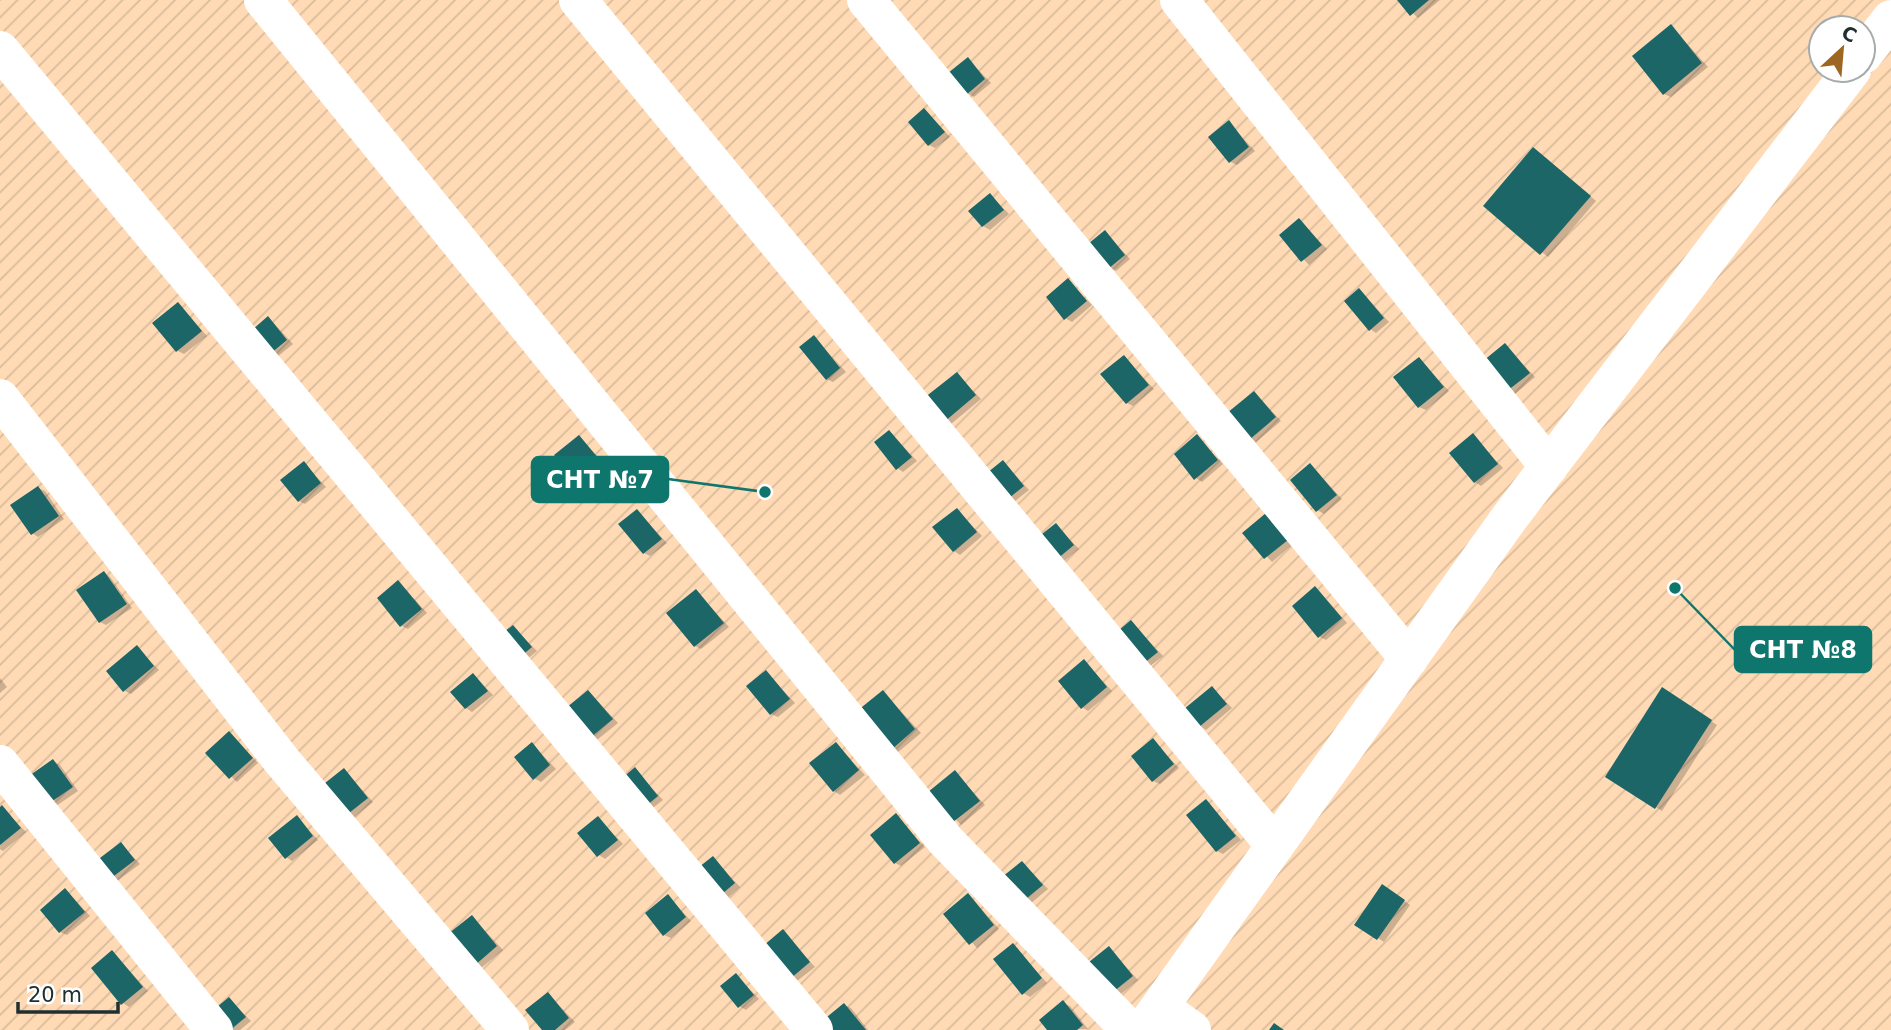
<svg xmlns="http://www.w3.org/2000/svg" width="1891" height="1030" viewBox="0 0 1891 1030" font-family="'DejaVu Sans',sans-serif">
  <defs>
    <pattern id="garden-furrows" width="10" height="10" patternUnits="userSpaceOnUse" patternTransform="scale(1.75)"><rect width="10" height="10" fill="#ffdab4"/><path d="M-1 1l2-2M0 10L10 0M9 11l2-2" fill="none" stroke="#dabb9b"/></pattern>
  </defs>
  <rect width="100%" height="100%" fill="#d2fbfb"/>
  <path fill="url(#garden-furrows)" fill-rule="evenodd" d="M0,0H1891V1030H0ZM1821,28H1863V70H1821Z"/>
  <path fill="#0003" d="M1399,0H1440L1418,18Z
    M1672,27L1708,67L1671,97L1664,94Z
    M968,59L991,83L974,97L967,93Z
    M925,110L950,137L935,148L929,145Z
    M1229,123L1255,151L1237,165L1231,162Z
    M1540,153L1596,201L1548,257L1485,206Z
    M990,195L1009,214L990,230L983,226Z
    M1299,220L1327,249L1309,265L1281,235Z
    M1105,232L1130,259L1116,271L1110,267Z
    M1068,281L1092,305L1072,322L1065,318Z
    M1360,290L1389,322L1376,333L1370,329Z
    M178,305L207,336L184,354L178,351Z
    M269,318L293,344L277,357L271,353Z
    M814,337L846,372L833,382L827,379Z
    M1505,345L1535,377L1515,394L1509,390Z
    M1124,357L1154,389L1133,406L1127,403Z
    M1419,359L1449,391L1426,410L1419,407Z
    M957,374L981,399L951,424L945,420Z
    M1255,393L1281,421L1256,442L1250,438Z
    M890,432L917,461L903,472L897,468Z
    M1473,436L1503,468L1481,486L1475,482Z
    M579,437L603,462L581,480L557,455Z
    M1197,437L1223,464L1202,482L1196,478Z
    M1003,462L1029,490L1010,505Z
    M304,463L326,487L305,504L299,501Z
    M1310,465L1342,499L1324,514L1317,510Z
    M38,488L45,491L64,519L38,537L32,533Z
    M957,510L982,536L960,555L954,551Z
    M637,511L667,543L650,556L644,553Z
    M1272,519L1293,544L1272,562L1245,533Z
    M1056,525L1079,549L1058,566Z
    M104,573L110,577L132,608L106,625L100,622Z
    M399,582L427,613L408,629L402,626Z
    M1316,588L1347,623L1326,640L1320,637Z
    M696,591L729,627L701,649L695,646Z
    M1131,622L1163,656L1145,670Z
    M513,627L537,651L521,664Z
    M137,648L159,670L131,694L125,691Z
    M1084,661L1112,691L1088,711L1082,707Z
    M766,672L795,703L778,717L771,714Z
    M473,675L493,695L472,712L466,708Z
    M0,678L7,687L0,693Z
    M1212,688L1232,708L1206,730L1200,726Z
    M1662,689L1717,725L1662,811L1607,776Z
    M589,692L618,723L592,744Z
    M883,692L921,733L897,753L860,712Z
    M229,733L258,763L237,782L207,753Z
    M1153,741L1179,768L1160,784L1153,781Z
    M532,744L556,769L541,782L534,778Z
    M836,744L865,775L840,795L834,791Z
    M53,761L60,765L78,791L56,806L31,777Z
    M344,770L373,802L352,819L345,816Z
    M635,770L663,800L649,811Z
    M955,772L985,805L961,825L930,792Z
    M1206,801L1241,840L1223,854L1217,851Z
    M2,808L26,832L3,851L0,849Z
    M896,816L925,847L901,866L895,863Z
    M297,817L318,840L292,861L286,857Z
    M598,818L623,844L605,859L599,855Z
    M121,844L140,864L117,881L111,878Z
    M713,858L740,887L724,901Z
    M1023,863L1048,889L1030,904L1004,877Z
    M66,890L90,916L67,935L60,932Z
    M1389,890L1410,905L1384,942L1357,924Z
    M969,895L999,929L977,948L946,914Z
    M668,896L691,921L671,938L664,935Z
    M472,917L503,950L481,968L475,964Z
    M783,932L815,967L797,981L765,946Z
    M1013,945L1047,983L1030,997L1023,993Z
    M1109,948L1138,980L1116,998Z
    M112,952L148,991L129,1007L123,1003Z
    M736,975L759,999L746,1010L739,1006Z
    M548,994L575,1022L565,1030H544Z
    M229,999L251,1021L240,1030H228Z
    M1063,1003L1070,1006L1088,1029L1049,1030Z
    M844,1005L851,1008L868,1030H832Z"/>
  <path fill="#1c6668" d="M1397,0H1429L1410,16Z
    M1671,24L1702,63L1663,95L1632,56Z
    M968,57L985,79L966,95L948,73Z
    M924,108L945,132L928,146L908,122Z
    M1229,120L1249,147L1229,163L1208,137Z
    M1533,147L1591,196L1540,255L1483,206Z
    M990,193L1004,210L982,227L968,211Z
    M1299,218L1322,245L1301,262L1279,235Z
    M1105,230L1125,255L1108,269L1088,244Z
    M1068,278L1087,301L1064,320L1046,297Z
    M1359,288L1384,318L1369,331L1344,301Z
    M178,302L202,331L176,352L152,323Z
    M268,316L287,340L270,354L251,331Z
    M814,335L840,368L826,380L799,347Z
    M1505,343L1530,373L1507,391L1483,361Z
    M1124,355L1149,385L1126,404L1100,374Z
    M1419,357L1444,387L1418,408L1393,377Z
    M957,372L976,395L944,422L924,398Z
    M1254,391L1276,417L1249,440L1227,413Z
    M889,430L912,457L896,470L874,442Z
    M1473,433L1498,464L1474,483L1449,453Z
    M1197,434L1218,460L1194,480L1174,454Z
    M579,435L598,458L573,478L554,455Z
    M1003,460L1024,486L1003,503L982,477Z
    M304,461L321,483L298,502L280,480Z
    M1310,463L1337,495L1316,512L1290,480Z
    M38,486L59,516L31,535L10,505Z
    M957,508L977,532L953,552L932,527Z
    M637,509L662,539L643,554L618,524Z
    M1266,513L1288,540L1264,559L1242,533Z
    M1056,523L1074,545L1051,564L1032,542Z
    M104,571L127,604L99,623L76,590Z
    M398,580L422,609L400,627L377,598Z
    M1315,586L1342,618L1318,638L1292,606Z
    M696,589L724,623L694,647L666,613Z
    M1131,620L1158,652L1138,668L1112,636Z
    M513,625L532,647L514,662L495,639Z
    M137,645L154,666L123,692L106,671Z
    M1084,659L1107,687L1081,709L1058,681Z
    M766,670L790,699L770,715L746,686Z
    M473,673L488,691L465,709L450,692Z
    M1212,686L1227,704L1199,727L1184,709Z
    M1662,687L1712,720L1655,809L1605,777Z
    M588,690L613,719L585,742L561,712Z
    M883,690L915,729L890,751L857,711Z
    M229,731L253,758L229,779L205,753Z
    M1153,738L1174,764L1152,782L1131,756Z
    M532,742L550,765L533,780L514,757Z
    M836,742L859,770L833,792L809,763Z
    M53,759L73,787L48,804L29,776Z
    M635,767L658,796L642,809L619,781Z
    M344,768L368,798L344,817L320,787Z
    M955,770L980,801L953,822L928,792Z
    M1206,799L1236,836L1216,852L1186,815Z
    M2,805L21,828L0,845V807Z
    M896,813L920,843L894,864L870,835Z
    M297,815L313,836L285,859L268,838Z
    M598,816L618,840L597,857L577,833Z
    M121,842L135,860L110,879L96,861Z
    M713,856L735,883L716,899L694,871Z
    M1022,861L1043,885L1022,902L1002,877Z
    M1382,884L1405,900L1377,940L1354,925Z
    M65,888L85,912L59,933L40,910Z
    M968,893L994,925L969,945L943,914Z
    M668,894L686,917L663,936L645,913Z
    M472,915L497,946L474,966L448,934Z
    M783,929L810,962L790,979L763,946Z
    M1013,943L1042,978L1022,995L993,959Z
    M1109,946L1133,976L1108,996L1084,966Z
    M112,950L143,987L121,1005L91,968Z
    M736,973L754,995L738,1008L720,986Z
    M548,992L569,1018L555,1030H542L525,1010Z
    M229,997L246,1017L230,1030L211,1012Z
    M1063,1000L1083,1025L1077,1030H1047L1039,1020Z
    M844,1003L866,1030H829L822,1021Z
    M1274,1023L1284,1030H1269Z"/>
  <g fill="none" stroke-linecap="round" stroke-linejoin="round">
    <path stroke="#fff" stroke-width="38" d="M263,0L946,841L1130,1030
      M578,0L1275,846
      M866,0L1409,659
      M1179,0L1549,467
      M0,50L814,1030
      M1863,55L1891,19
      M0,398L282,761L510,1030
      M0,764L214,1030
      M1160,1007L1192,1030
      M1143,1030L1510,517L1852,70"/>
  </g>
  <path fill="none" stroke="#0f766e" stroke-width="2.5" d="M765 492L668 479M1675 588L1735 650"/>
  <g fill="#0f766e" stroke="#fff" stroke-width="2.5">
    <circle cx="765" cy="492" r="7"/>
    <circle cx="1675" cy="588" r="7"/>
  </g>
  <g fill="#0f766e" stroke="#0f766e" stroke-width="2.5">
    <rect x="532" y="457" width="136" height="45" rx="7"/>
    <rect x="1735" y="627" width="136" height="45" rx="7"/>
  </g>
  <g font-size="24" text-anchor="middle" font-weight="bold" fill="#fff">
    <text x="600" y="488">СНТ №7</text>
    <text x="1803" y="658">СНТ №8</text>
  </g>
  <g transform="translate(1842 49) rotate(26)"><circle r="33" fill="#ffffff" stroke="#a6acac" stroke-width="2"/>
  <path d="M0-5L12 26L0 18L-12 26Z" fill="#9d6621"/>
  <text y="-10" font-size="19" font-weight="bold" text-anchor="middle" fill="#203030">С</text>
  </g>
  <path d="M18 1002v10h100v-10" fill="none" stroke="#203030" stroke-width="3.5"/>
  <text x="28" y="1002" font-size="21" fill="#203030" stroke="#ffffff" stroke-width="5" paint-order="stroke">20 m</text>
</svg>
